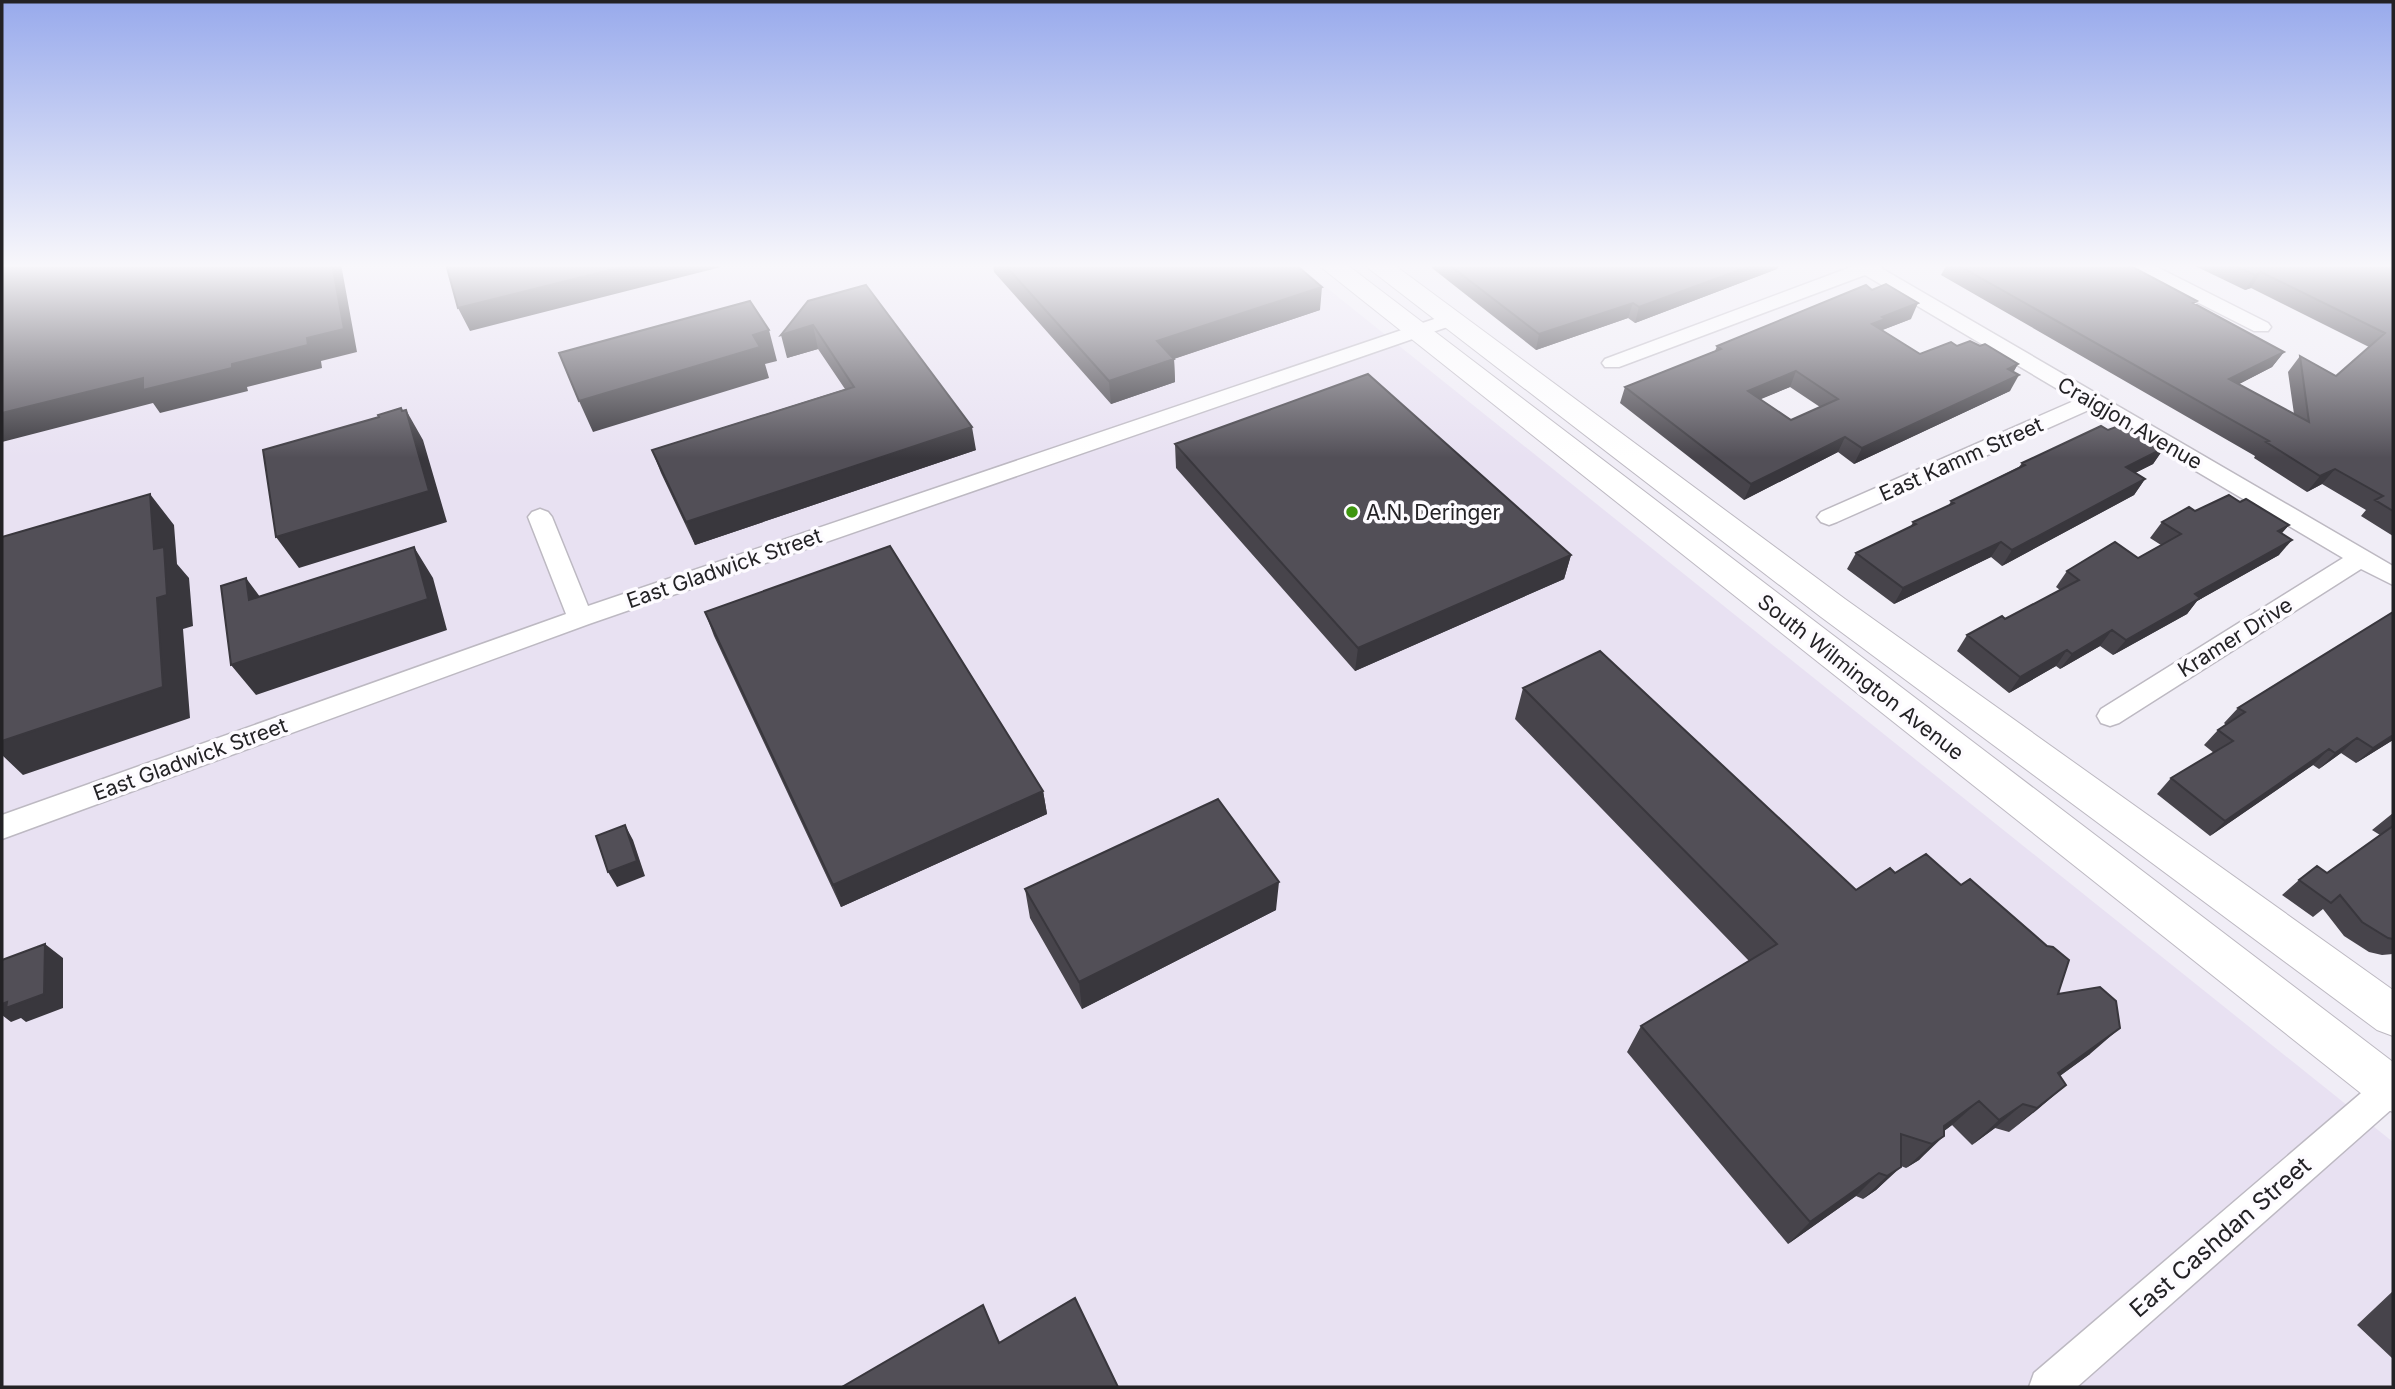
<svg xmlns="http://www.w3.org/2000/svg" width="2395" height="1389" viewBox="0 0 2395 1389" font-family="Inter,sans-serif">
  <rect width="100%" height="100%" fill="#f0edf6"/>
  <path fill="#e8e1f2" d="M2,264H1297L2393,1142V1387H2Z"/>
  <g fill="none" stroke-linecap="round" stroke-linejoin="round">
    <g stroke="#bdb9c2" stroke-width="3">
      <path id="street" d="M1859,264H1885L1881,268L2393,566V585L2361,569L2119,723L2110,726L2101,723L2097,716L2101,709L2343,558L2091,409L1837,522L1829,525L1821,522L1817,517L1821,512L2076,400L1865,275L1619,367H1605L1602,363L1605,359Z
        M2128,264H2151L2268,323L2271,327L2268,331H2254L2130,268Z
        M1449,314L1456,316L1459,320L1456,324L589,624L2,839V815L566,614L528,517L532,512L540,509L548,512L552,517L588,606Z
        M2393,1071V1108L2077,1387H2029L2034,1373L2381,1076Z"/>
    </g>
    <g stroke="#bdb9c2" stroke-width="2">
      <path id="secondary" d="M1317,264H1346L2393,1062V1112L2377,1106Z
        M1363,264H1393L1845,599L2393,990V1036L2377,1030L1821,617Z"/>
    </g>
    <use href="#street" fill="#fff" fill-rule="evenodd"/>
    <use href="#secondary" fill="#fff" fill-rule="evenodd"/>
  </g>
  <path fill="#47444b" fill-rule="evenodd" d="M993,264H1004L1320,310L1174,359L1175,382L1111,404L994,272Z
    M1432,264H1782L1779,265L1777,269L1635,323L1628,318L1536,350L1432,268Z
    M1943,264H2127L2195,304L2284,352L2272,367L2239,384L2294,414L2288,372L2300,356L2336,376L2369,347L2251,288L2245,290L2191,264H2393V536L2361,516L2366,510L2322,484L2307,492L2254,458L2255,456L1941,275L1946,266Z
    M808,301L976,450L695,545L661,473L652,450L845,389L818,349L787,358Z
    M1911,319L1882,330L1920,354L1957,346H1980L2018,364L2013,372L2010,391L1854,464L1838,452L1744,500L1620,403L1625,387L1715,351L1717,346ZM1790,387L1820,407L1791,420L1760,399Z
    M2108,430L2164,448L2153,464L2135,473L2145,479L2134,495L2002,566L1991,557L1894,604L1847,569L1856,553L1911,526L1913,522L1949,505L1951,501L2019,467L2022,463Z
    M1175,444L1571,555L1564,579L1355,671L1176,468Z
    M2195,511L2282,533L2279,555L2197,601L2187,614L2113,655L2100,646L2060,669L2056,666L2009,693L1957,651L1967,635L2005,619L2060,590L2056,587L2067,571L2138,558L2161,545L2150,538L2162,522Z
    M705,612L1043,791L1047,814L841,907L714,636Z
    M2393,612V740L2356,763L2341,753L2319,769L2313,765L2210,836L2157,794L2171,778L2214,753L2204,745L2218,730L2226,725L2224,723L2238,708Z
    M1523,688L1856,890L2058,994L2090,1054L2060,1076L2066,1085L2009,1132L1995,1128L1972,1145L1952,1125L1944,1131L1919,1160L1906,1168L1901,1166L1876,1190L1863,1199L1856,1196L1788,1244L1627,1052L1641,1026L1749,961L1515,719Z
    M2393,813V954L2382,955L2369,952L2344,936L2323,909L2313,917L2282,895L2299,880L2327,873L2380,835L2372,830Z
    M1025,889L1276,910L1082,1009L1030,918Z
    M2393,1291V1359L2357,1325Z"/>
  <path fill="#39373d" d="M332,264H341L357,352L321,361L322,368L247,387L248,391L160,413L153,403L2,442V413L143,378L232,364L307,338Z
    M634,264H720L721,267L470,331L458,308Z
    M1756,264H1782L1779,265L1777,269L1635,323L1639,307Z
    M2261,272L2251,288L2245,290L2255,275Z
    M1322,287L1320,310L1158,364L1157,341Z
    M1633,303L1628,318L1536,350L1539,334Z
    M1918,303L1911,319L1880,331L1872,324L1882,317Z
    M813,325L818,349L787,358L781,335Z
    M769,330L777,361L765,364L769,378L593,432L579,401L753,335Z
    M2284,352L2272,367L2218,395L2229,379Z
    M1174,359L1175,382L1111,404L1109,381Z
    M2018,364L2009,380L2019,375L2010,391L1854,464L1862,448L2008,369Z
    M1796,371L1790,387L1742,407L1748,391Z
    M401,408L410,424L406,410L423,440L447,522L299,568L276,537Z
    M972,427L976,450L695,545L686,522Z
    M1845,437L1838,452L1744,500L1751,484Z
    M2164,448L2153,464L2115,483L2126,467Z
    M2335,469L2322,484L2307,492L2320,476Z
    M2145,479L2134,495L2002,566L2012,550Z
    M150,494L174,525L177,564L189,578L193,626L183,629L190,718L23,775L2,755V741L157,598Z
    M2289,525L2276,540L2278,531Z
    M2292,540L2279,555L2197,601L2187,614L2113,655L2126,640L2195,594Z
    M2001,542L1991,557L1894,604L1903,588Z
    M414,547L433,578L447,630L256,695L231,665Z
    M1571,555L1564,579L1355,671L1358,648Z
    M246,578L269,609L249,600Z
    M2112,630L2100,646L2060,669L2072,654Z
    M2067,650L2056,666L2009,693L2020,677Z
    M2393,735V740L2356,763L2373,748Z
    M2357,738L2341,753L2319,769L2335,753Z
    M2329,749L2313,765L2210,836L2225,821Z
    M1043,791L1047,814L841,907L833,885Z
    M625,825L633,840L645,876L617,887L608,872Z
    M1279,882L1276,910L1082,1009L1079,982Z
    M45,944L63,958V1008L26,1022L21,1018L11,1022L2,1015V1004Z
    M2120,1028L2090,1054L2029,1098L2058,1073Z
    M2066,1085L2037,1110L2009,1132L2037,1108Z
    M1979,1101L1952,1125L1928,1143L1944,1126Z
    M2023,1104L1995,1128L1972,1145L1999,1120Z
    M1944,1136L1919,1160L1906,1168L1932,1144Z
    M1901,1167L1876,1190L1863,1199L1887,1176Z
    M1879,1173L1856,1196L1788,1244L1810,1222Z"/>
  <path fill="#524f57" stroke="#39373d" stroke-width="2" fill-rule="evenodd" d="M2,264H332L344,329L307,338L308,345L232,364V368L143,390V378L2,413Z
    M446,264H634L458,308Z
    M1004,264H1295L1322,287L1157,341L1174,359L1109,381Z
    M1448,264H1756L1639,307L1633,303L1539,334Z
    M1956,264H2127L2197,301L2193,303L2284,352L2229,379L2309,422L2300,356L2336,376L2385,333L2261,272L2255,275L2231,264H2393V511L2375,500L2383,496L2335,469L2320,476L2266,442L2269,441Z
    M1886,284L1918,303L1882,317L1885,319L1872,324L1920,354L1951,342L1957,346L1970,341L1980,346L1985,344L2018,364L2008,369L2019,375L1862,448L1845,437L1751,484L1625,387L1721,349L1717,346L1866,285L1872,290ZM1796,371L1838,399L1791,420L1748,391Z
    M866,285L972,427L686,522L652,450L854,387L813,325L781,335L808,301Z
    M750,301L769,330L753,335L760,347L579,401L559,353Z
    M1368,374L1571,555L1358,648L1175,444Z
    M401,408L402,411L406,410L429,491L276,537L263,450L379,417L378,415Z
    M2124,424L2164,448L2126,467L2145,479L2012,550L2001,542L1903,588L1856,553L1916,524L1913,522L1954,503L1951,501L2025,465L2022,463L2101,426L2108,430Z
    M150,494L154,549L164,547L167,595L157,598L163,687L2,741V537Z
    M2229,495L2240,502L2246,499L2289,525L2278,531L2292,540L2195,594L2200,598L2126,640L2112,630L2072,654L2067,650L2020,677L1967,635L2002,616L2005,619L2079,580L2067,571L2115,542L2138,558L2181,534L2162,522L2189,507L2195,511Z
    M890,546L1043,791L833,885L705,612Z
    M414,547L428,599L231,665L221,586L246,578L249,600Z
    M2393,612V735L2373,748L2357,738L2335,753L2329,749L2225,821L2171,778L2233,741L2218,730L2245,712L2238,708Z
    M1600,651L1856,890L1890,868L1895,873L1926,854L1961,885L1970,879L2047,946L2053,947L2069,960L2058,994L2100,987L2116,1001L2120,1028L2058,1073L2066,1085L2037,1108L2023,1104L1999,1120L1979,1101L1944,1126V1136L1932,1144L1901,1134V1167L1887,1176L1879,1173L1810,1222L1641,1026L1777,944L1523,688Z
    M1218,799L1279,882L1079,982L1025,889Z
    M625,825L637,861L608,872L596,836Z
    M2393,826V939L2388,938L2362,922L2340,895L2331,903L2299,880L2317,866L2327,873Z
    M45,944L44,994L6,1008L7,1002L2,1004V960Z
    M1075,1298L1118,1387H842L983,1305L999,1343Z"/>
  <linearGradient id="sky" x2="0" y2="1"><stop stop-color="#98aaec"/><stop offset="0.58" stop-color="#f8f7fb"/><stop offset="1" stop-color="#f8f7fb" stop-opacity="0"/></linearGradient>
  <rect width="2395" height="458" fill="url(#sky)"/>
  <circle fill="#3e960f" stroke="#fdfbff" stroke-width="2.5" cx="1352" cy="512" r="7"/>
  <g text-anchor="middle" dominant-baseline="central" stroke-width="7" stroke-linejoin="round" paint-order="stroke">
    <g font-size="21" fill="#232225" stroke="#fdfbff">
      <text transform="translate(2130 423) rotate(30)">Craigjon Avenue</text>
      <text transform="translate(1961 459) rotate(-24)">East Kamm Street</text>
      <text transform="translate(724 568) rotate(-19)">East Gladwick Street</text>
      <text transform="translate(2235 637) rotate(-32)">Kramer Drive</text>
      <text transform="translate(1861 677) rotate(38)">South Wilmington Avenue</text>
      <text transform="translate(190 759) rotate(-20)">East Gladwick Street</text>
    </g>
    <g font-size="21" fill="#232225" stroke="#fdfbff" text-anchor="start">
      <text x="1366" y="512">A.N. Deringer</text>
    </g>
    <g font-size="24" fill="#232225" stroke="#fdfbff">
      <text transform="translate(2220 1237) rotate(-41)">East Cashdan Street</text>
    </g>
  </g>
  <rect width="2395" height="1389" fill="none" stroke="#232225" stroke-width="7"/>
</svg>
